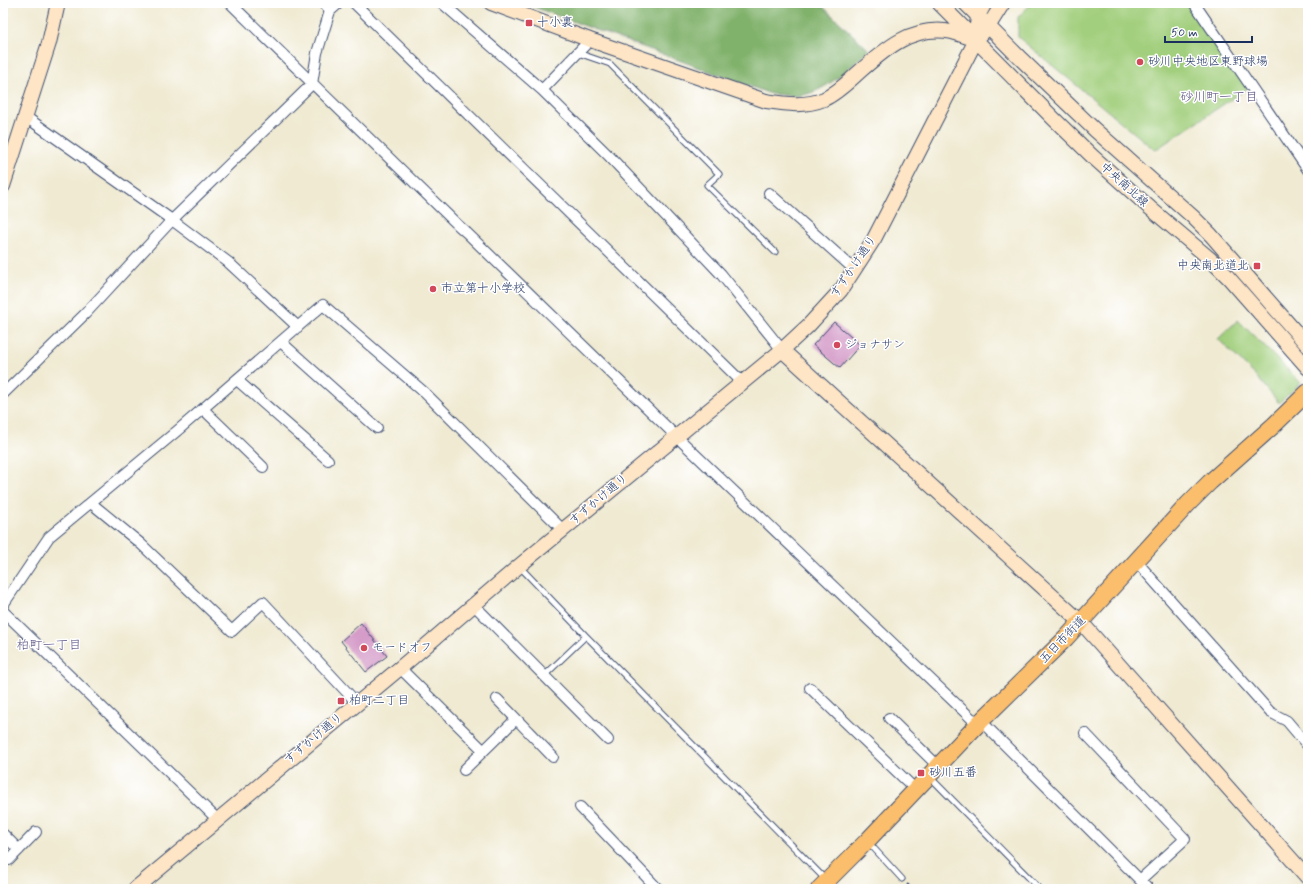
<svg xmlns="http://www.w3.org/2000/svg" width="1311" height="892" viewBox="0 0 1311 892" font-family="Mynerve,'Klee One',sans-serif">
  <rect width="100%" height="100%" fill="#fff"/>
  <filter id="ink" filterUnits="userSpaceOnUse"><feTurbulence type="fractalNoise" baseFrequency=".025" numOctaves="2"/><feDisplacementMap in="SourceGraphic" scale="8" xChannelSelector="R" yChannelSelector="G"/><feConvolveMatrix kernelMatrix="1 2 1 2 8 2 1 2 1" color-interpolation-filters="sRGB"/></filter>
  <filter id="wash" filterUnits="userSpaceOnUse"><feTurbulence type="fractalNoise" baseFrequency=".012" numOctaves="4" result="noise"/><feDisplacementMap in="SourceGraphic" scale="16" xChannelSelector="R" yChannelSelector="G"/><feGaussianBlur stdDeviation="0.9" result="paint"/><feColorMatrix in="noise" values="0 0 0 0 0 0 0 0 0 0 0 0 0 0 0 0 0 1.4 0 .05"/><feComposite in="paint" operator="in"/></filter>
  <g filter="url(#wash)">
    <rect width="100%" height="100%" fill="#f0ead2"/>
    <path fill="#a2cf7d" stroke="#5e7f6e" d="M1032,3H1190L1248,88L1155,150L1018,37V17Z
      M1238,320L1301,383L1279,403L1256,376L1218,339Z"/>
    <path fill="#81b26c" stroke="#4e7065" d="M523,3H819L869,50C846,70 823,97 790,96C784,95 778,94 771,94Z"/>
    <g id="blocks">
      <path fill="#d49ac8" d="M834,322L860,345L840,368L813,345Z
        M361,623L387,656L366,672L341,641Z"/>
    </g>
  </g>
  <g filter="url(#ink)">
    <use href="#blocks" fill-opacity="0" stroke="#3b4b6f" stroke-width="1"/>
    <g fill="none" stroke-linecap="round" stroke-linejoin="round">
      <g stroke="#3b4b6f" stroke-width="7">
        <path id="lane" d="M578,53L610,64L719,174L707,185L775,252
          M520,567L586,636L826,880
          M544,676L586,636
          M930,777L1040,889
          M869,843L902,879"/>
      </g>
      <g stroke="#3b4b6f" stroke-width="12">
        <path id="street" d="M230,3L459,226L467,233L676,436L972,719L981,721L1149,889
          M323,3L330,11
          M354,3L742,382
          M442,3L542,90L610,157L721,274L782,350
          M1194,3L1308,170
          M542,90L590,40
          M26,117L172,220L228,262L298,327
          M769,193L855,270
          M281,342L377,428
          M237,380L328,460
          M3,394L85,314L172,220L312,84L317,53L330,11L339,3
          M203,409L263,467
          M91,503L141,544L232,631L263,602L357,703
          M1136,561L1270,712L1287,721L1308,746
          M3,605L49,537L177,431L323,305L425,393L563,530
          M474,605L608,740
          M3,611L218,820
          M400,668L483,750
          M810,688L916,790
          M497,699L553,757
          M889,718L938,766
          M1085,733L1185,839L1140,880
          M464,770L516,719
          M580,807L658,889
          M3,834L19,850
          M9,860L36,832"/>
      </g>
      <g stroke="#3b4b6f" stroke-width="16">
        <path id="secondary" d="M491,3L590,40L766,101C786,104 805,107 824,99C837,93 848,82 858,73C885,49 913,24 952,32C960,34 968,37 976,40
          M939,3L1054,119L1092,156L1150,208L1209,258L1228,277L1308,368
          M965,3L1020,58L1095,130L1193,217L1211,235L1308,346
          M977,25L978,16L985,3
          M3,186L49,43L58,3
          M782,350L1081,622L1308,878
          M135,889L400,668L519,566L782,350L808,326L841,290L874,239L976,40L988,27L1003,3"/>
      </g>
      <g stroke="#3b4b6f" stroke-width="18">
        <path id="primary" d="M819,889L867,841L981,721L1066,638L1188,504L1210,482L1274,425L1308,392"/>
      </g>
      <path stroke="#3b4b6f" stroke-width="2" stroke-dasharray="3 3" stroke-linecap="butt" d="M907,884L913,889"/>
      <use href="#lane" stroke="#fff" stroke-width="5"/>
      <use href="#street" stroke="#fff" stroke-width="10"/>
      <use href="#secondary" stroke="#fde5c5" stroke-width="14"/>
      <use href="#primary" stroke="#fabe6d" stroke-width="16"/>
    </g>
  </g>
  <g fill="#d1495b" stroke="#fff" stroke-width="1.5">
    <rect x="525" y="19" width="8" height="8" rx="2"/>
    <circle cx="1140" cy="62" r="4"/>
    <rect x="1253" y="262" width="8" height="8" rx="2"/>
    <circle cx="433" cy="289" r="4"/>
    <circle cx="837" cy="345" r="4"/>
    <circle cx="364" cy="648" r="4"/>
    <rect x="337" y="697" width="8" height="8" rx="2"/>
    <rect x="917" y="769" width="8" height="8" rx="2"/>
  </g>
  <g text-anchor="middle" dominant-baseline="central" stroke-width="3" stroke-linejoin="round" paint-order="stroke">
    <g font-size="12" fill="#1b2f5e" stroke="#fff" text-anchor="start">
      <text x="537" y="23">十小裏</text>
      <text x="1148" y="62">砂川中央地区東野球場</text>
      <text x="1249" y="266" text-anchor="end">中央南北道北</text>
      <text x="441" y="289">市立第十小学校</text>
      <text x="845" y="345">ジョナサン</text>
      <text x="372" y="648">モードオフ</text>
      <text x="349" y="701">柏町二丁目</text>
      <text x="929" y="773">砂川五番</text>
    </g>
    <g font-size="12" fill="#1b2f5e" stroke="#fff">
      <text transform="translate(1124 185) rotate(42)">中央南北線</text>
      <text transform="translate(854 267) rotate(-56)">すずかけ通り</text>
      <text transform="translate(599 500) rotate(-40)">すずかけ通り</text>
      <text transform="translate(1063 640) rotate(-46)">五日市街道</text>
      <text transform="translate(314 739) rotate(-40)">すずかけ通り</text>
    </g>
    <g font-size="13" fill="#5c5483" stroke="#fff">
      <text x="1219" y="97">砂川町一丁目</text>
      <text x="49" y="645">柏町一丁目</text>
    </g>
  </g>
  <rect width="1311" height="892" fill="none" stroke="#fff" stroke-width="16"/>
  <path d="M1165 36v6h87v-6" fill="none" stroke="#1b2f5e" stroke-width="2"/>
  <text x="1171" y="36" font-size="12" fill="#1b2f5e" stroke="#ffffff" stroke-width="3" paint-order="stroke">50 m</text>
</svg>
